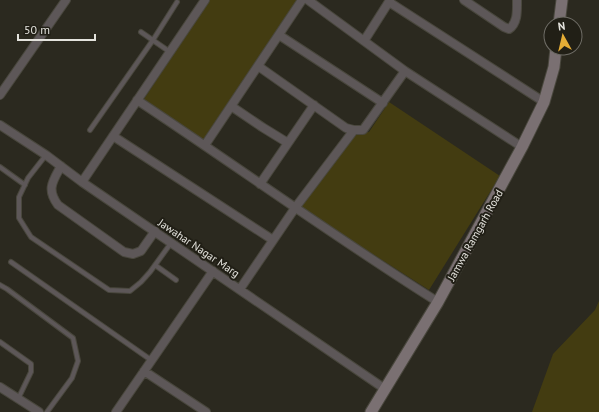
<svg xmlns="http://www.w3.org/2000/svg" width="599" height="412" viewBox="0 0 599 412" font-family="'PT Sans',sans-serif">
  <rect width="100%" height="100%" fill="#2b291f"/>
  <path fill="#433c11" d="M209,0H298L201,143L144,99Z
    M389,102L500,176L429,290L299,207L355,133L369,132Z
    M599,301V412H532L553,354L595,310Z"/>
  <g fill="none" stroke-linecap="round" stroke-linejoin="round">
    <g stroke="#49473d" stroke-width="6">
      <path id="service" d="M141,32L170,52
        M90,130L153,40L177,2
        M46,155L28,178L19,197V218L31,237L109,290L130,291L141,282L150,272L171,243
        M0,167L25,185
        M11,262L151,360
        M155,265L176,280
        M0,285L7,289L73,338L78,361L72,378L47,412
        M0,342L31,364V372L18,399"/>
    </g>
    <g stroke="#49473d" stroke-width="10">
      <path id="minor" d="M308,0L405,71L522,147
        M464,0L504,27L509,29C518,23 517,10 517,0
        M389,2L544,102
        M279,35L383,103
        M364,41L390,0
        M258,66L346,128L354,130H363L405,71
        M0,95L66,0
        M137,100C238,167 336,238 438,302
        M231,106L262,127L288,143
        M0,125L46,155L82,182L385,389
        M113,136L273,240
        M205,145L302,0
        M61,166C53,181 46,189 58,205L124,252L133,254L141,251L155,231
        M82,182L205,0
        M260,184L314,105
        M240,289L295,208L354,130
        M144,371L206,412
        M0,387L39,412
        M116,412L213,271"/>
    </g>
    <g stroke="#49473d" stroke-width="13">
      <path id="secondary" d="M559,24L562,0
        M371,412L438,302L522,147L544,102L554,67L556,48"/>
    </g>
    <use href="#service" stroke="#5d5758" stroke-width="4"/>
    <use href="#minor" stroke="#5d5758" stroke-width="8"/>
    <use href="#secondary" stroke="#7a7072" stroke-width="11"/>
  </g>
  <g text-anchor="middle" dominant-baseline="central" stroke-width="4" stroke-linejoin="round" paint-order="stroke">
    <g font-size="11" fill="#e4e3dd" stroke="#211f16">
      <text transform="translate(475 235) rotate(-61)">Jamwa Ramgarh Road</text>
      <text transform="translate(199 248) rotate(34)">Jawahar Nagar Marg</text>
    </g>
  </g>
  <g transform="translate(563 36) rotate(352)"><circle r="19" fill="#211f16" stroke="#6f6d66"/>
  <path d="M0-3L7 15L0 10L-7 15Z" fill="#e5ad35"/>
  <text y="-6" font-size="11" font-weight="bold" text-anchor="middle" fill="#e4e3dd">N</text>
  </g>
  <path d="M18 34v6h77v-6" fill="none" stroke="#e4e3dd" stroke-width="2"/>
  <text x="24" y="34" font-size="12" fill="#e4e3dd" stroke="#211f16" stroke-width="3" paint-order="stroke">50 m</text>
</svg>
